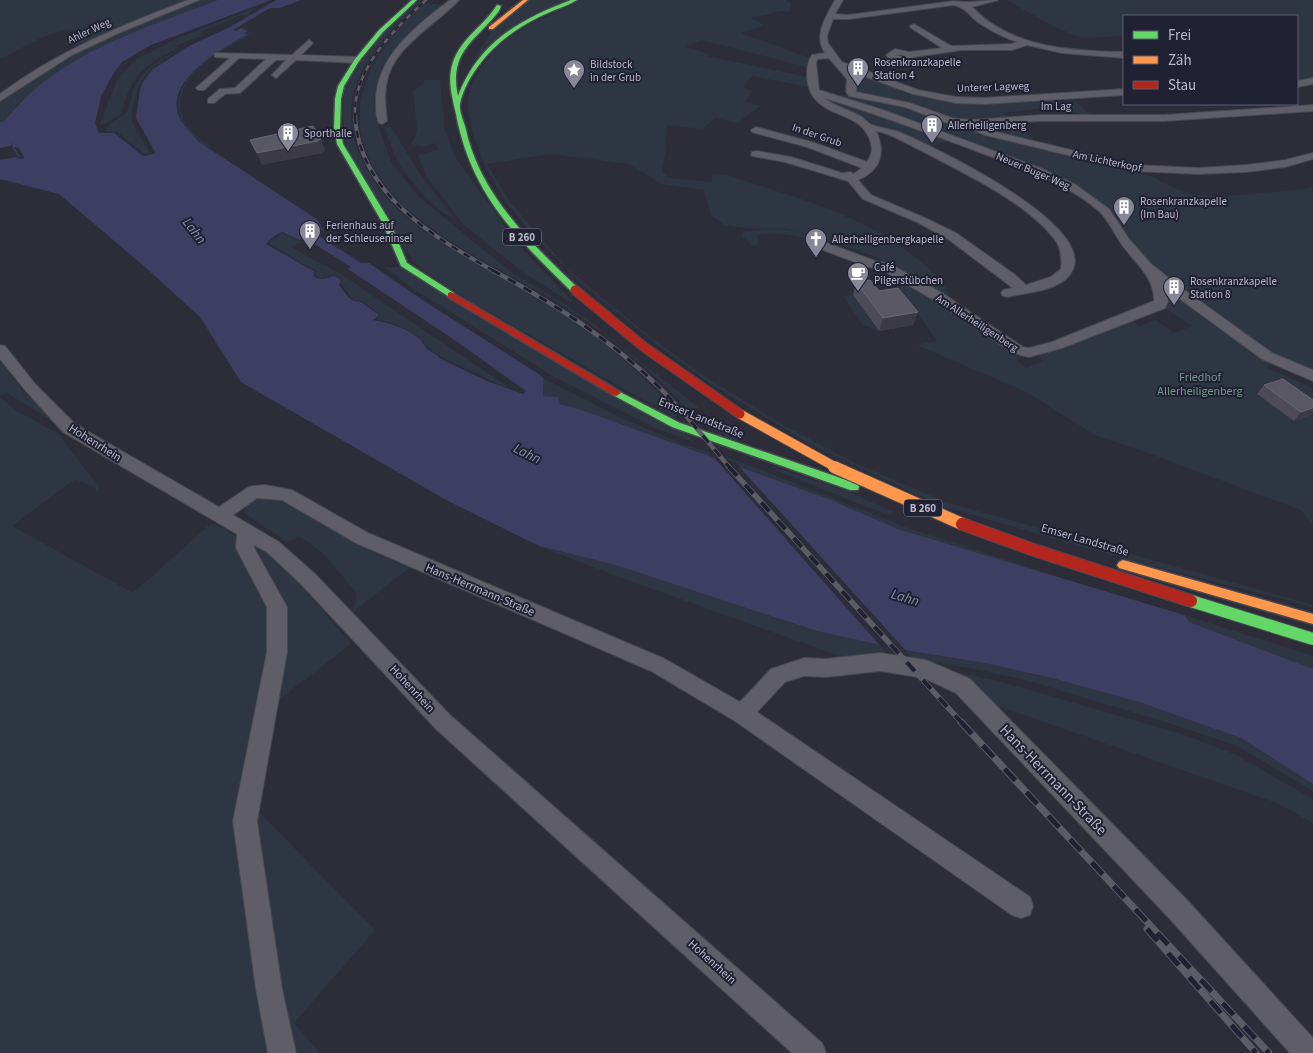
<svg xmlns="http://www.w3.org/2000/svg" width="1313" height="1053" viewBox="0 0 1313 1053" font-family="'Source Sans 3',sans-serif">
  <rect width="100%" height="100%" fill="#2d2d3a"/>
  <path fill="#2d3642" d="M0,0H191L128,23L77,46L65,44L90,32L64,30L45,36L0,59Z
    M201,0H218L118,39L18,104L5,121L0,122V101C55,52 133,26 201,0Z
    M423,0C400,20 374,46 360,75C331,136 376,197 425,232C468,262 518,282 562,311C602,339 639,373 673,407L670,409L676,415L674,417L468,300L420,268L405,250L347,148L342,114L345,86L352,74L384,32L417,2Z
    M529,0H572L538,15L469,70L479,50L491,33Z
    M582,0H786L791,3L790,12L781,11L751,18L764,25L741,33L809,58L807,67L701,40L686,47L709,54L707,56L807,77L809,87L752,76L743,87L752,91L746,102L760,106L738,123L715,118L703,129L667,125L665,154L662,172L670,178L712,182V174L727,175C796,198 872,217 927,267C935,275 944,283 949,293L945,297L1015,351L1018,359L1016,360L1026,368L1044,361L1038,356L1132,321L1139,326L1156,320L1174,333L1192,326L1157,303L1149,277L1101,212L1087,199L1055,180L953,140L928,147L891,128L875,125L861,116L822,96L848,95L854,98L901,106L980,134L1154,177C1193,202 1216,197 1259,193C1277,192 1295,191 1313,187V373L1275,356L1267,368L1313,388V526L1301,510L1140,450L1095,435L1026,392L917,345L937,341L879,258L818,237L789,229L745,228L725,225L711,215L704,190L662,184L630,164L551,154L487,164L508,199L536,233L571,272L653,339L706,377L785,426L859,465L949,503L1313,605V607L1133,561L941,506L813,446L711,384L664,350L584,286L533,235L506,202L487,170L474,137L468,109L469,90L481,67L495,50L511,37L529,25Z
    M1006,0H1313V80L1297,82V16H1124V36L1082,38L1057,28Z
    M269,2L257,7L247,15H242L203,31L204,36L195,38L175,46L179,48C143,64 131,77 121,114L104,124H100L117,80L135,60L178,38Z
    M425,3L444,5L388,62L382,73L377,90L379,128L391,162L418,196L512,273L566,305L596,326L699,408L688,410C655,372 607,334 564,306C495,263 369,217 360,125C356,74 390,36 425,3Z
    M256,30C245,40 229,46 216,54C175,82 165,118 211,147L209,148C163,118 172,84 213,55C226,45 242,38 256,30Z
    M185,47C160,62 142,69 135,99C133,105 131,112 132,119C134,132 145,142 150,153L145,154L117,132L106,131L105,128L109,127L110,124L127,112L136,83L147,70L165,57Z
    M857,72C887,84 919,100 952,102C984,103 1019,98 1052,97L1058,102H1077L1085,110L1099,116L1041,108L1004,113L1009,118L963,121L914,103L861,94L857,91L858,80L853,73Z
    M425,80H440L445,130L454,155L515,241L572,301L570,302L521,271L463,224L427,177L418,155L438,150L436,143L422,147L408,143H412L417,131L413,91L424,83Z
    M1012,123L1031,136L1036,143L989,131L982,126Z
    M390,126L421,175L454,218C437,214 406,176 397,160C392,150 388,138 385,127Z
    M775,229L796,231L818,238L814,241C794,235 778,232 757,235L758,245L752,246L742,236L744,231Z
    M282,233L300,242L291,247L341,274L508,387L507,388L441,357C437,352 432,352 428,348C425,345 424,341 420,338C407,328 392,322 375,319L381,315L362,301L355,300L350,296L341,284L342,280L334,275L320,279L314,275L317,272L268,243Z
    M384,267H400L690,437L694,442L657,429L556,378L415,290Z
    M853,295L879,331L863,325L843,296Z
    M0,361L21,388L20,389L56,420L53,422L7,393L0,396Z
    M543,378L609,412L679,443L730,458L911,529L1096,589L898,529L831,500L579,409L558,404L543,396Z
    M0,397L17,411L61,435L66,444L99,487V491L97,492L96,489L75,479L12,526L133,593L208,526L215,524L272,556L291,573L351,644L281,698L253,746L246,799L375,930L294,1023L320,1053H0Z
    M707,415L738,435L739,437L736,441L704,425L697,418Z
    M769,465L854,494L893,512L890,515L885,514L780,472Z
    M254,497H273L290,503L357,545L409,568L353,612L356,592C340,574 322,547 299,537L287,542L245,514L244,504Z
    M539,546L612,564L817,631L879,644L888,656L848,658L831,653L611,574Z
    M1184,615L1313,656V669L1189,622Z
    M904,650L985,663L1052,678L1139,702L1241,738L1313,784V791L1235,745L1172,724L1022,679L975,669L913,659Z
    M949,671L998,681L1185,735L1234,754L1313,799V823L1277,803L984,701Z"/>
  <path fill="#3e3e62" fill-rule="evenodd" d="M218,0H271L151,45L122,62L114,73L101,96L95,123L99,133H114L143,156L154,154L155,152L136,118L140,90L143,82L152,70L189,46L230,27L276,0H301L280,8H270L233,30L236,31L241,28L248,31L244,34H248C224,48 167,77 178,114C182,125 191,133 199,142L318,220L323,230L316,234L361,263H369L421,299L540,375L543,378V396L558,397L559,404L579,409L831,500L898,529L1184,615L1189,622L1313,669V784L1241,738L1139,702L1052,678L985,663L904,650L817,631L612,564L539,546L448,501L241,382L200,317L145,267L59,194L0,179V160L16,157L19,159L24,158L19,148L14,147L16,139L14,147L20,157L19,158L12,147L13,140L11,146L0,148V122L5,121C56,54 143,29 218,0ZM282,232L300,240L305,238L351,267L348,269L456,341L526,391L523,394L487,381L439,358C436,353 432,353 427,349C424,346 423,342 420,339C407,328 390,323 373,320L379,315L361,302L354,301L348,297L339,285L341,280L334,276C326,278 319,282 313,275L315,272L266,244L274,236Z"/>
  <path fill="#2d2d3a" d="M709,452L736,463L908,653L882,648Z"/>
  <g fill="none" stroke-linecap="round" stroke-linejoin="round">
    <g stroke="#484851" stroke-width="2">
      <path id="street" d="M188,0H199L121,32L72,55L0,101V94C58,51 122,25 188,0Z
        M450,0H459C435,26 391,47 386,86C384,98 386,110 387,121L382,124L379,123C376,117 376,110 376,104C374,58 417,25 450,0Z
        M835,0H843L835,14L849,15L954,1C970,4 981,0 998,0L972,7C1011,48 1071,51 1124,52V58L1062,53L1027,45L1012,50H962L914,57C907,66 893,64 886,55L895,49L909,52L942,48L911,28L910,26L914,24L951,46L1011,44L1018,42C1004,38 991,31 979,23C968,15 968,9 954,5L849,19H833L827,36L828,43L842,62L918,90L956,97L984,98L1124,89V95L984,104L956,103L913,94L850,71L857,79L856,92L910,103L952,118L971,120L1041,115H1164L1313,105V111L1164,121H1041L979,125L992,131L1133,165L1198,168L1246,165L1285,160L1313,153V159L1285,167L1246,172L1198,174L1133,171L985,135L968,128L967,126L947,123L905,107L849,96L846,92L847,79L829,58L818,59L816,62L819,90L883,110L1040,168L1076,185L1109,209L1129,239L1151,264L1183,289L1272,353L1313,370V381L1262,359L1165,288L1168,301L1165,308L1062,348L1029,357L1013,353L932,299L882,270L868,267L810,245L808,242L810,239L814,238L875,261L890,264L942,293L1023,347L1029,348L1052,342L1154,301C1155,280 1138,265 1126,250C1116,238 1110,222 1100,212C1064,180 1015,166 971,149C922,131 874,113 824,98C834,106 847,109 858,115C863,117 866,121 870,124C875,127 892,129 899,132C930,145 1117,233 1066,279C1051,292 1026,292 1008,297L1003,296L1001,293L1003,290L1013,288L948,239L917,222L863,199L848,181L785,162L752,156L751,154L752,152L756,151L791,157L842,173L851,172L853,174L862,168L807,147L752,132L751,130L756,127L815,143L867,162C872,155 873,149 870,140C861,115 835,118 818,102C811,96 808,87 807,78C807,69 807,63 812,55L825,53C813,35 826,17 835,0ZM895,55H903L905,57ZM876,131C893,134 907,144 922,151C965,174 1021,199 1053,237C1061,247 1062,256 1061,269L1051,277L1026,285L1014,274L956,233L925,218L871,195L858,180C881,170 886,153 876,131Z
        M309,40L313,43L301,55L357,57L361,60L357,63L296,60L276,78L272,75L286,60H276L240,93L225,94L214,103H208V99L220,89L235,88L266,59L239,58L204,90H198L196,88L230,58L215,57V53L292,55Z
        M1313,78V84L1297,87V81Z
        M0,345L5,346L36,385L75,424L219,507L247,488L253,486L265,485L292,490L368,533L665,659L740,702L771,669L804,658L826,659L880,653L926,660L970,679L1188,901L1313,1038V1053H1290L1170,919L956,693L924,678L880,671L826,677L804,676L785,682L757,712L1030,897L1033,906L1030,915L1021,918L1012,915L735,721L651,671L356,543L282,500L257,498L233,515L279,542L315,574L450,715L822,1043L826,1053H792L436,729L301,584L267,552L254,545V548L287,607V652L257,821L282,989L296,1053H268L256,989L233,821L267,652V607L236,548L237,534L63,432L26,391L0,359Z"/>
    </g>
    <g stroke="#484853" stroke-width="3">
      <path id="fast" d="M412,0H417L383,32L359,61L344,86L341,99L340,128L343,144L390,222L407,263L454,293V297L451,298L401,266L382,222L337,144L334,128L335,99L338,86L355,59L379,30Z
        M571,0H577C569,5 559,8 550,12C529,21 509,33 493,49C479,63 464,84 460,104C459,110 463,120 465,126C479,194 530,242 578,288V292H572C516,237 471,194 456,114C452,96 447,80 453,62C462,37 484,26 497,5L501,6L499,11C477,40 448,51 458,96C479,42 519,20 571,0Z
        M616,390L680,423L858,484L859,487L858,490H850L672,427L613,395L611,393L613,391Z"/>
    </g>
    <g stroke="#484853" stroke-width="3">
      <path id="slow" d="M523,0H528L493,29H489V27Z
        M1123,560L1313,614V624L1119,568L1117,565L1119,562Z"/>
    </g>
    <g stroke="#484853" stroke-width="3">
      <path id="jam" d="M451,292L619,391L621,393L616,396L613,395L448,297V293Z"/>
    </g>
    <use href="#street" fill="#5e5d68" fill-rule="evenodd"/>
    <use href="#fast" fill="#63d668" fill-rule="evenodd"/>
    <use href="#slow" fill="#ff974d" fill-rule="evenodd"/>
    <use href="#jam" fill="#b3261e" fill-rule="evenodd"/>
    <g stroke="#5c5c66" stroke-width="2.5">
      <path id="rail-far4" d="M355,118C352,70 393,30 426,0"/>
    </g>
    <g stroke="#5c5c66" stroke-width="4">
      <path id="rail-far3" d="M355,117C360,194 433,237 494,271"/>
    </g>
    <g stroke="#5c5c66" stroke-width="4.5">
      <path id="rail-far2" d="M492,270C553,303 609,338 660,388C685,413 707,441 730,468"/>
    </g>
    <g stroke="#5c5c66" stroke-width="5.5">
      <path id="rail-far1" d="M729,467L962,723"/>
    </g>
    <g stroke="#5c5c66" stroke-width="7">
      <path id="rail" d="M961,722L1269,1053
        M1147,929L1256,1053"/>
    </g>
    <use href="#rail-far4" stroke="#212134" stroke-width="2" stroke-dasharray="5.5" stroke-linecap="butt"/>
    <use href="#rail-far3" stroke="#212134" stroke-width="2.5" stroke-dasharray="7" stroke-linecap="butt"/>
    <use href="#rail-far2" stroke="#212134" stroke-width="3" stroke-dasharray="9" stroke-linecap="butt"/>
    <use href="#rail-far1" stroke="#212134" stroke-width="4" stroke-dasharray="12" stroke-linecap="butt"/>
    <use href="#rail" stroke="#212134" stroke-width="5" stroke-dasharray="16" stroke-linecap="butt"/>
    <g stroke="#484853" stroke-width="14" stroke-linecap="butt">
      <path id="fast-bridge" d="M1191,601L1313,639"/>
    </g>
    <g stroke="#484853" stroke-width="11" stroke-linecap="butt">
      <path id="slow-bridge-far1" d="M740,414L837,468"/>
    </g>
    <g stroke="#484853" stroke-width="14" stroke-linecap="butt">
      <path id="slow-bridge" d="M834,467L962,524"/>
    </g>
    <g stroke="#484853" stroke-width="11" stroke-linecap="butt">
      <path id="jam-bridge-far1" d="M575,290L644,347L740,414"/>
    </g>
    <g stroke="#484853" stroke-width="14" stroke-linecap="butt">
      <path id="jam-bridge" d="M962,524L1034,550L1191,601"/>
    </g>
    <use href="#fast-bridge" stroke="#63d668" stroke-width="12"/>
    <use href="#slow-bridge-far1" stroke="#ff974d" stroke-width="9"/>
    <use href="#slow-bridge" stroke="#ff974d" stroke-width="12"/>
    <use href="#jam-bridge-far1" stroke="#b3261e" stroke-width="9"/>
    <use href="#jam-bridge" stroke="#b3261e" stroke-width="12"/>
  </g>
  <path fill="#4c4b57" d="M856,282L879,291L918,312L913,325L879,331L853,295Z
    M1264,385L1313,414L1294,421L1257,394Z"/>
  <path fill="#3b3a46" d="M321,139L325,151L322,152L323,153L262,165L257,153Z
    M918,312L913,325L879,331L883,318Z
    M1313,408V414L1294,421L1301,412Z"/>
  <path fill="#585763" stroke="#676673" d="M313,126L321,139L318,140V141L257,153L250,140Z
    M870,280L879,291L898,288L918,312L883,318L856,282Z
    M1283,379L1313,400V408L1301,412L1264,385Z"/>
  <defs>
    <g id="building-pin" transform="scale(1.125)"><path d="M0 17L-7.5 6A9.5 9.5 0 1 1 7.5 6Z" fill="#888797" stroke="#212134"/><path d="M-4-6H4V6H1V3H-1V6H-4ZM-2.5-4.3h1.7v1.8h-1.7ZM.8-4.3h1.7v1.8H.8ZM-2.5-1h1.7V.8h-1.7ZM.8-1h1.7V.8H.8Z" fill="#fff"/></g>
    <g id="sight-pin" transform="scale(1.125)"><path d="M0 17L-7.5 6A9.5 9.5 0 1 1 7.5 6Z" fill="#888797" stroke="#212134"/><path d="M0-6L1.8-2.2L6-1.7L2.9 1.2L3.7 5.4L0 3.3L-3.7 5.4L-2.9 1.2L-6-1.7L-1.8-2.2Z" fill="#fff"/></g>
    <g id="church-pin" transform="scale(1.125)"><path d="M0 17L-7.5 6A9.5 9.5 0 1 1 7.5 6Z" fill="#888797" stroke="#212134"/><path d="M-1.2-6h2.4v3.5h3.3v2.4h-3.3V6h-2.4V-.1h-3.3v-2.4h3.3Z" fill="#fff"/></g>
    <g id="cafe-pin" transform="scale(1.125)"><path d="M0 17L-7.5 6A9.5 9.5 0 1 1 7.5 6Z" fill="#888797" stroke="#212134"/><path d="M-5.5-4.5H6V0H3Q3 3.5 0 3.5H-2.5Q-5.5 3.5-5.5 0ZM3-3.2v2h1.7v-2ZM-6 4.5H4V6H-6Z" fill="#fff"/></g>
  </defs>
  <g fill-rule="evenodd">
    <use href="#building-pin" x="858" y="68"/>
    <use href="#sight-pin" x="574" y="70"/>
    <use href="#building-pin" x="932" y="125"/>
    <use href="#building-pin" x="288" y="133"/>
    <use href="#building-pin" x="1124" y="207"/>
    <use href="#building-pin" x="310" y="231"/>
    <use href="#church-pin" x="816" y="239"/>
    <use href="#cafe-pin" x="858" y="273"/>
    <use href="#building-pin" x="1174" y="287"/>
  </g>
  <g text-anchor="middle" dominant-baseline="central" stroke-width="4" stroke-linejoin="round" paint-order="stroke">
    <g font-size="11" fill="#b9b8c9" stroke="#212134">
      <text transform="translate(89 31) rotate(-25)">Ahler Weg</text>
      <text transform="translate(993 87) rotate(-2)">Unterer Lagweg</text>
      <text x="1056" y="106">Im Lag</text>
      <text transform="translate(817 135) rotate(19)">In der Grub</text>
      <text transform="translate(1107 161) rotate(12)">Am Lichterkopf</text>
      <text transform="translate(1033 171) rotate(23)">Neuer Buger Weg</text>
      <text transform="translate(977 323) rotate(33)">Am Allerheiligenberg</text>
    </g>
    <g font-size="11" fill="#b9b8c9" stroke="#212134" text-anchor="start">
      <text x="874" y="62">Rosenkranzkapelle<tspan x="874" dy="13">Station 4</tspan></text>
      <text x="590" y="64">Bildstock<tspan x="590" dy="13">in der Grub</tspan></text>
      <text x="948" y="125">Allerheiligenberg</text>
      <text x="304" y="133">Sporthalle</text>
      <text x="1140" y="201">Rosenkranzkapelle<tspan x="1140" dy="13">(Im Bau)</tspan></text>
      <text x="326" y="225">Ferienhaus auf<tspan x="326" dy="13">der Schleuseninsel</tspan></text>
      <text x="832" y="239">Allerheiligenbergkapelle</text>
      <text x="874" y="267">Café<tspan x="874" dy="13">Pilgerstübchen</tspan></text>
      <text x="1190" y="281">Rosenkranzkapelle<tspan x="1190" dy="13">Station 8</tspan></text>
    </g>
    <g fill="#212134" stroke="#8b8b9c" stroke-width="1">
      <rect x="503" y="228.5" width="38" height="17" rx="4"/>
      <rect x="904" y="499.5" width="38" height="17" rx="4"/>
    </g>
    <g font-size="11" font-weight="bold" fill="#b9b8c9">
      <text x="522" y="237">B 260</text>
      <text x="923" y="508">B 260</text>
    </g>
    <g font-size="12" fill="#72988b" stroke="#212134">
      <text x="1200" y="377">Friedhof<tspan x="1200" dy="14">Allerheiligenberg</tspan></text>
    </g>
    <g font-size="12" fill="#b9b8c9" stroke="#212134">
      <text transform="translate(701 418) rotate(22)">Emser Landstraße</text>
      <text transform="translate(95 443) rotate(32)">Hohenrhein</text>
      <text transform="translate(1085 540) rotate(16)">Emser Landstraße</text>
      <text transform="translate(480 590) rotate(23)">Hans-Herrmann-Straße</text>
      <text transform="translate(412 689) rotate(47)">Hohenrhein</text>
      <text transform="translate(712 962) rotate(42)">Hohenrhein</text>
    </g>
    <g font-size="14" font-style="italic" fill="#8a8ab2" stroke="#212134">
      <text transform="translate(194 231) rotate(52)">Lahn</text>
      <text transform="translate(527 454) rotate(26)">Lahn</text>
      <text transform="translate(905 598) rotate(17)">Lahn</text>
    </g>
    <g font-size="15" fill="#b9b8c9" stroke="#212134">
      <text transform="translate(1053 780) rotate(46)">Hans-Herrmann-Straße</text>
    </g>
  </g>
  <rect x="1123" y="15" width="175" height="90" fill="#212134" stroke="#5e5d70"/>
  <rect x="1133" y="31" width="25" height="8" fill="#63d668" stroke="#5e5d70"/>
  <text x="1168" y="40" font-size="15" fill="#b9b8c9">Frei</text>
  <rect x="1133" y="56" width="25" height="8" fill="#ff974d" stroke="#5e5d70"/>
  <text x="1168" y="65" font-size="15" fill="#b9b8c9">Zäh</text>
  <rect x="1133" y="81" width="25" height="8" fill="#b3261e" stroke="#5e5d70"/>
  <text x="1168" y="90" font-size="15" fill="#b9b8c9">Stau</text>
</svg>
